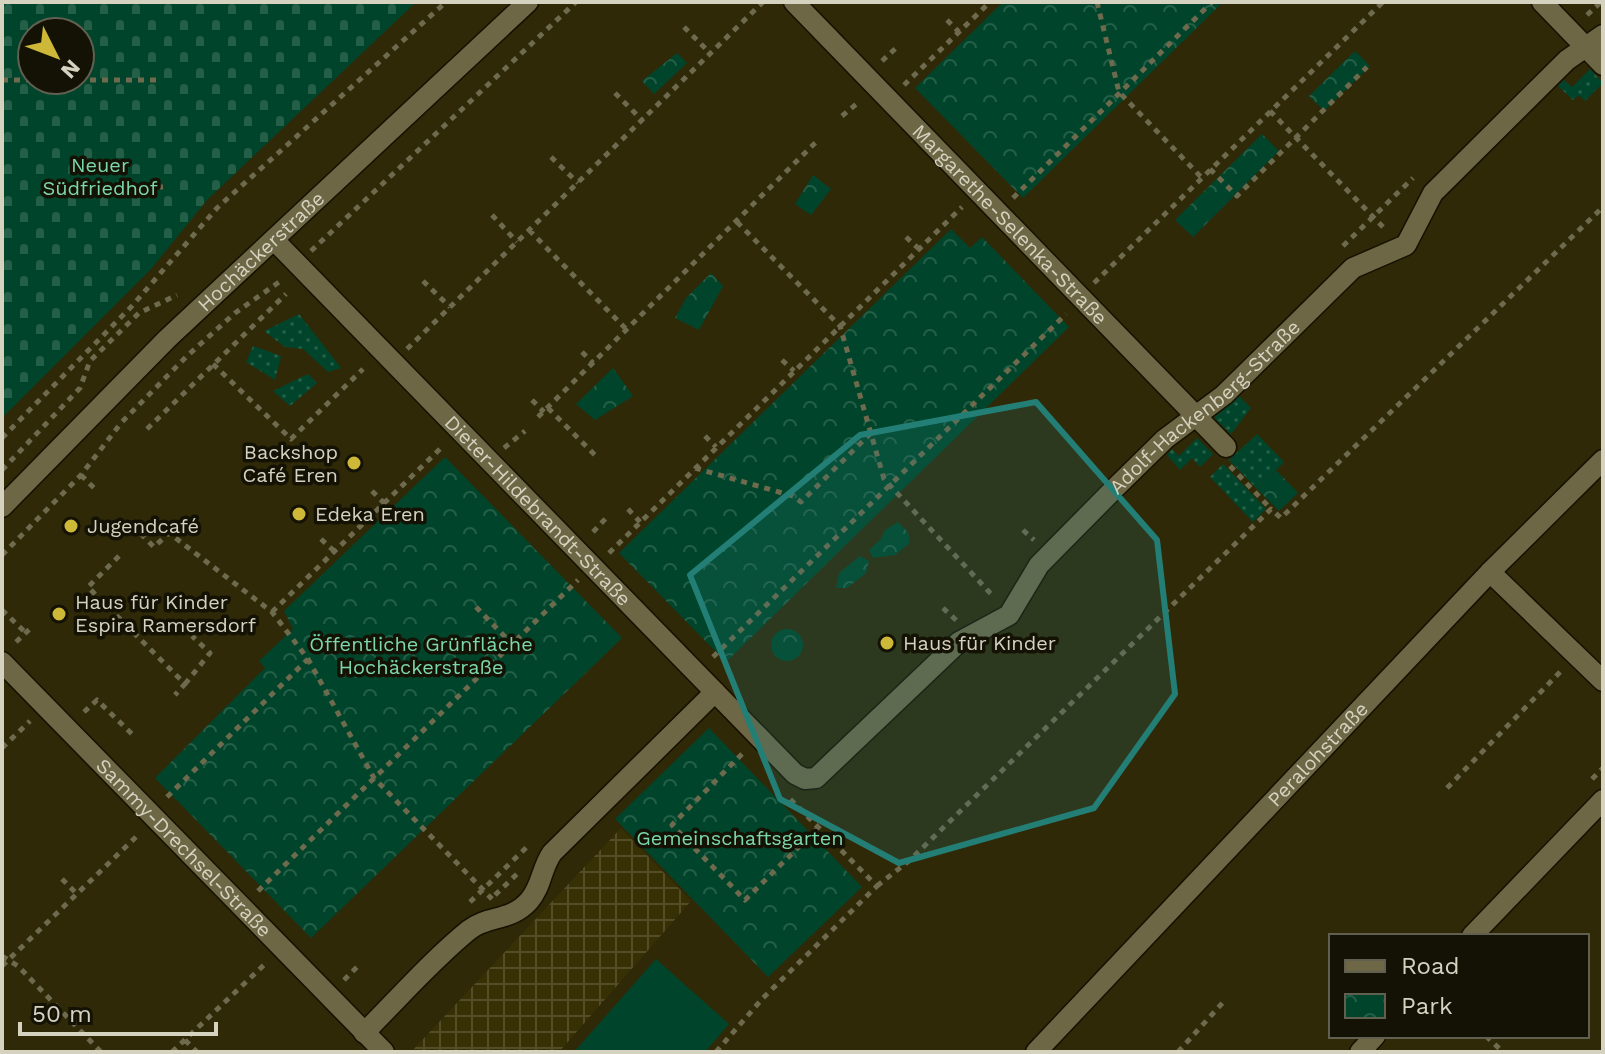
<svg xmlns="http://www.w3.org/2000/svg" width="1605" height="1054" viewBox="0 0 1605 1054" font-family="'Work Sans',sans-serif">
  <defs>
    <pattern id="industrial-grid" width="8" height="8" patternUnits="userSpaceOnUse" patternTransform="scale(2)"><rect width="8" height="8" fill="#373005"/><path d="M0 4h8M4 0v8" fill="none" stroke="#534d28"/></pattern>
    <pattern id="grass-dots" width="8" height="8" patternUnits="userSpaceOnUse" patternTransform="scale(2)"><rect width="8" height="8" fill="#00452b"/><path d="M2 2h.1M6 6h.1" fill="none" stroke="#245f48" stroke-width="1.8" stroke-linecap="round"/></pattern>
    <pattern id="cemetery-stones" width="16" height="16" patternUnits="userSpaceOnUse" patternTransform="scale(2)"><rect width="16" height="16" fill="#00452b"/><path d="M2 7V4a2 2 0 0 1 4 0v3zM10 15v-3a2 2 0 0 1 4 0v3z" fill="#245f48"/></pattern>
    <pattern id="park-crowns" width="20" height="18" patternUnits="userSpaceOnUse" patternTransform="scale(2)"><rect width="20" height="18" fill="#00452b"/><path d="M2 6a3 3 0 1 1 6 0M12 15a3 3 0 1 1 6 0" fill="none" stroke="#245f48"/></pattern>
  </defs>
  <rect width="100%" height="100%" fill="#2f2908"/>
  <path fill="url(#industrial-grid)" d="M621,828L691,901L559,1052H411Z"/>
  <path fill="url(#grass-dots)" d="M1590,69L1603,83L1585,101L1579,95L1573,100L1558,86L1564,80L1572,87Z
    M299,314L341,368L328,372L303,349L285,347L264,331Z
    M253,346L281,356L275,380L246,362Z
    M308,374L317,383L290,406L273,391Z
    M1237,394L1251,408L1231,434L1214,418Z
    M1257,434L1284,462L1257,489L1229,460Z
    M1197,438L1213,454L1200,467L1192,458L1180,470L1167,455L1172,449L1179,456Z
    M1223,464L1266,509L1253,522L1210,477Z"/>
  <path fill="url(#cemetery-stones)" fill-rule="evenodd" d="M2,2H416L207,200L151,269L2,418ZM32,32H80V80H32Z"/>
  <path fill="url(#park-crowns)" d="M1003,2H1223L1023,198L915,88Z
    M1355,51L1370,66L1324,111L1309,96Z
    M677,53L687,63L654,94L642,81Z
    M1262,134L1279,151L1193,237L1175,220Z
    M813,175L831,189L811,215L795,204Z
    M951,229L970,248L982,237L1069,327L726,662L619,553Z
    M711,273L723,286L699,330L675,318L686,298Z
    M613,368L633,396L595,420L576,404Z
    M445,457L622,638L311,938L155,778L265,668L259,661L293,629L284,611Z
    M1276,470L1298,493L1279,511L1257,489Z
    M898,522L908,532L910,543L895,555L873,558L869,550L881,539L885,530Z
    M860,556L869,561L866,573L847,588H836L839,573Z
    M771 645a16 16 0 1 1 32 0a16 16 0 1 1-32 0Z
    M709,728L862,887L768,977L615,819Z"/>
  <path fill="#00452b" d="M656,959L729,1024L705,1052H574Z"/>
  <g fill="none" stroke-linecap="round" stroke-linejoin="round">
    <g stroke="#161100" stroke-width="23">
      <g id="minor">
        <path id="s1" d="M794,2L1226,447"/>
        <path d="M1542,2L1603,65"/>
        <path id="s2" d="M274,240L795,774L805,779L816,778L959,642L1009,615L1039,565L1115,488L1165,439L1224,395L1353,268L1406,245L1433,193L1567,60L1603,35"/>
        <path d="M1490,572L1603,681"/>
        <path id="s3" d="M2,662L384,1052"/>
        <path d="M1472,936L1603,800"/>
        <path d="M364,1033C398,999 432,960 469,930C488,915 510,922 529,901C542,886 541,869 552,853L715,692"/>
        <path id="s4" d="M1036,1052L1490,572L1603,460"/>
        <path d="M1360,1052L1375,1036"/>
      </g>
    </g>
    <g stroke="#161100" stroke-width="23">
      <g id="tertiary">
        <path id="s5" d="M2,507L167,339L528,2"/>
      </g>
    </g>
    <path stroke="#6e6a4e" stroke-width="5" stroke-dasharray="6 6" stroke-linecap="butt" d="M1097,2L1119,92L1202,178
      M1587,15L1601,2
      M947,20L959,32
      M684,27L711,54
      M882,61L897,47
      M2,80H32
      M54,80H160
      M904,85L990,2
      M615,93L643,121
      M1270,111L1383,227
      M842,116L860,101
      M551,157L578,183
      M1210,169L1237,196L1367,67
      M52,190L163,187
      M1013,198L1212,2
      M492,215L517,242
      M737,222L840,326L884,479L992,595
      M529,230L627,330
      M906,237L919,249
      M1343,246L1413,178
      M311,251L576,2
      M423,281L450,307
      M1094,283L1383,2
      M407,349L763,2
      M582,352L593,363
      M782,360L794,371
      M213,364L291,439L363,369
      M532,400L544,412
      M548,408L595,455
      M538,417L816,142
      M147,429L286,294
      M705,436L716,447
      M2,438L132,306L217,208L446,2
      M504,448L525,431
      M1230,466L1271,509
      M695,468L793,496L801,502L872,432
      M2,470L80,388L90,361L139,313L177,295
      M81,475L98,492
      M372,491L384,503
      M628,509L640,522
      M132,525L154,547L169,533L272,612L308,659L374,778L492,899
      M1023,530L1034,540
      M593,532L607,517
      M321,539L334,551
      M609,553L962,207
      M2,555L81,475L121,423L186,357L235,313L282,280
      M119,556L88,587L185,684L175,695
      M476,607L512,644
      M943,608L957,621
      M2,610L26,633
      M272,612L444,445
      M16,642L32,627
      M713,657L1066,314
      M185,684L210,653L192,636
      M84,712L97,700L134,736
      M2,748L30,721
      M742,754L672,825L745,900L819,827
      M1592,779L1603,768
      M1447,788L1563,669
      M167,797L308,659
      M62,879L77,894
      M877,886L910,860L1271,509L1281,518L1603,207
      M258,891L578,580
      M495,895L517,874
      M470,902L529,845
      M2,956L18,966L101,1052
      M2,966L138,835
      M344,980L357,967
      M1486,1036L1503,1052
      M185,1040L197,1052
      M172,1052L264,965
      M716,1052L763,998L877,886L789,798
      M1178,1052L1226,999"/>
    <use href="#minor" stroke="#6d6746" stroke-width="20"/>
    <use href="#tertiary" stroke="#6d6746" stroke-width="20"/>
  </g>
  <path fill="#237f76" fill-opacity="0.2" stroke="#237f76" stroke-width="6" stroke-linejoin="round" d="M1036,402L1157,540L1175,694L1094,808L899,863L780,799L690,575L860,435Z"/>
  <g fill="#ceb838" stroke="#141205" stroke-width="3">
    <circle cx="354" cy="463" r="8"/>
    <circle cx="299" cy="514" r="8"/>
    <circle cx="71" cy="526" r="8"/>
    <circle cx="59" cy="614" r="8"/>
    <circle cx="887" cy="643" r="8"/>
  </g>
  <g text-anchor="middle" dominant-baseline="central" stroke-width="7" stroke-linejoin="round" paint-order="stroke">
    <g font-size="20" fill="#7cd7aa" stroke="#141205">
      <text x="100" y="165">Neuer<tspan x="100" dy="23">Südfriedhof</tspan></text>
      <text x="421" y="644">Öffentliche Grünfläche<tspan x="421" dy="23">Hochäckerstraße</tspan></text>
      <text x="740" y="838">Gemeinschaftsgarten</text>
    </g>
    <g font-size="20" fill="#d5d2c0" stroke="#141205">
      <text stroke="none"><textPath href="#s1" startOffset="310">Margarethe-Selenka-Straße</textPath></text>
      <text stroke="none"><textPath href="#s5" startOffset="364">Hochäckerstraße</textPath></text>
      <text stroke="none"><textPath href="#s2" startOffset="1310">Adolf-Hackenberg-Straße</textPath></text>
      <text stroke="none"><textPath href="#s2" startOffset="378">Dieter-Hildebrandt-Straße</textPath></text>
      <text stroke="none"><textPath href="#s4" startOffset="410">Peralohstraße</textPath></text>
      <text stroke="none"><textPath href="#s3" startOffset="260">Sammy-Drechsel-Straße</textPath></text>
    </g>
    <g font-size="20" fill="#d5d2c0" stroke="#141205" text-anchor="start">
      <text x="338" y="452" text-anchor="end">Backshop<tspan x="338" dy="23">Café Eren</tspan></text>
      <text x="315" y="514">Edeka Eren</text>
      <text x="87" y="526">Jugendcafé</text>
      <text x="75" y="602">Haus für Kinder<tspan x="75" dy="23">Espira Ramersdorf</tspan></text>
      <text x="903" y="643">Haus für Kinder</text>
    </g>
  </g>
  <rect width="1605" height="1054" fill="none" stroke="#d5d2c0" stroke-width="8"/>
  <rect x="1329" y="934" width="260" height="104" fill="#141205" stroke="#615f50" stroke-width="2"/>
  <rect x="1345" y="960" width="40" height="12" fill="#6d6746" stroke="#615f50" stroke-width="2"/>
  <text x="1401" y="974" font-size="24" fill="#d5d2c0">Road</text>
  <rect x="1345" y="994" width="40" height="24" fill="url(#park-crowns)" stroke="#615f50" stroke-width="2"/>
  <text x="1401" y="1014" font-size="24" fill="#d5d2c0">Park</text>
  <g transform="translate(56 56) rotate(132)"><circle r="38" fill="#141205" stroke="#615f50" stroke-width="2"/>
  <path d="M0-6L14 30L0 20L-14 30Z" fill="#ceb838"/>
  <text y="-12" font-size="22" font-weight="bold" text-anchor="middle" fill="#d5d2c0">N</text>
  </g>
  <path d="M20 1022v12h196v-12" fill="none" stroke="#d5d2c0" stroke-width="4"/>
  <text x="32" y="1022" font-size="24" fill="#d5d2c0" stroke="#141205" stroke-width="6" paint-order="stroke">50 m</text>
</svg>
